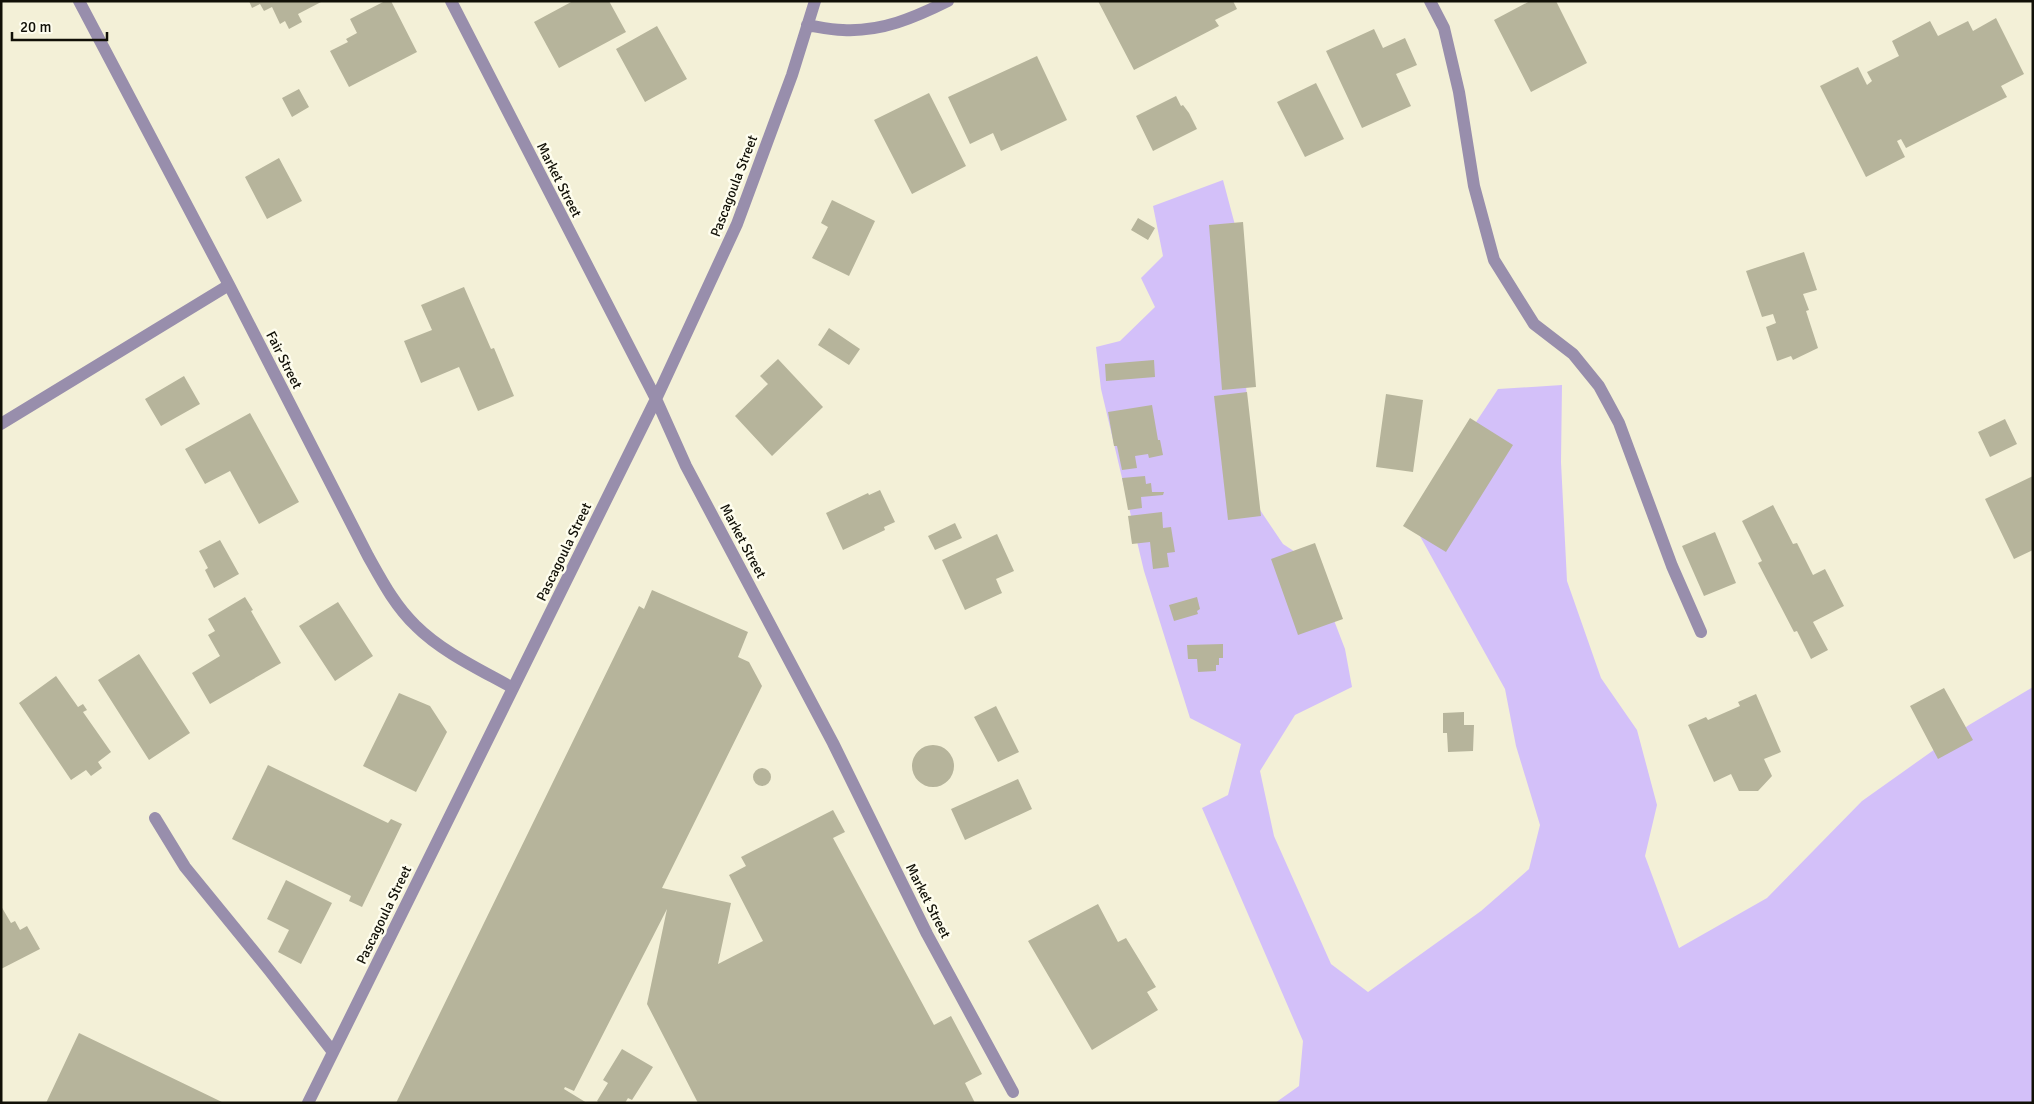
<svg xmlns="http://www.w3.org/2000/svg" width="2034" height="1104" viewBox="0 0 2034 1104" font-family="Signika,sans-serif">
  <rect width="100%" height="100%" fill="#f3f0d7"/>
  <path fill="#d3c0f9" d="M1223,180L1235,225L1254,501L1283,544L1312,563L1345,649L1352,687L1295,715L1260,771L1274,836L1331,964L1368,992L1481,911L1529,869L1540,825L1516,746L1505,689L1411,520L1498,389L1562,385L1561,462L1567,581L1601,678L1637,730L1657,805L1645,856L1679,948L1767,898L1862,801L1969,725L2033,687V1103H1275L1299,1086L1303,1041L1202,808L1228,795L1241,744L1190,718L1144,571L1101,389L1096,347L1120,341L1155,307L1141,278L1163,256L1153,206Z"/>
  <path fill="#b6b49b" d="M249,1H323L298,14L302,22L289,29L285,21L280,24L272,7L264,11L260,4L252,8Z
    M385,1H391L417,52L349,87L330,51L348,42L346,39L357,33L350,19Z
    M573,1H609L626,32L559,68L534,22Z
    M1098,1H1233L1237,9L1215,20L1219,26L1134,70Z
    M1530,1H1556L1587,63L1531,92L1494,20Z
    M1996,18L2024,74L2001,86L2007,97L1906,148L1901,139L1897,141L1905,157L1866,177L1820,86L1858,67L1867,85L1872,81L1867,72L1899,56L1892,41L1930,21L1938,36L1968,21L1973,31Z
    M657,26L687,79L645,102L616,49Z
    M1374,29L1383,48L1405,38L1417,65L1396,74L1411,106L1362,128L1326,51Z
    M1037,56L1067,120L1001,151L993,133L970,144L948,97Z
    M1316,83L1344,139L1305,157L1277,102Z
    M299,89L309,107L292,117L282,98Z
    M929,93L966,166L912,194L874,120Z
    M1176,96L1181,106L1183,105L1189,113L1197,129L1153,151L1136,116Z
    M279,158L302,201L267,219L245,177Z
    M832,200L875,221L849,276L812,258L828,227L821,223Z
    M1138,218L1155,228L1148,240L1131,230Z
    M1243,222L1256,387L1222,390L1209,225Z
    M1804,252L1817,290L1803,294L1809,310L1806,311L1818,348L1793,360L1791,356L1777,361L1766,327L1776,323L1773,314L1762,317L1746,271Z
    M464,287L491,349L494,348L514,396L478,411L459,367L421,383L404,341L432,330L421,305Z
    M829,328L860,349L849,365L818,345Z
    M778,359L823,407L772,456L735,416L768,384L760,376Z
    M1154,360L1155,377L1106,381L1105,364Z
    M184,376L200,404L161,426L145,399Z
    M1247,392L1261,516L1228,520L1214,396Z
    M1386,394L1423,400L1413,472L1376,467Z
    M1152,405L1158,440H1160L1163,455L1149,458L1148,454L1135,456L1137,468L1122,470L1117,446H1114L1108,412Z
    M250,413L299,502L259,524L230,471L205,484L185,449Z
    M1470,418L1513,445L1446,552L1403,526Z
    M2005,419L2017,444L1990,457L1978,432Z
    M1145,476L1146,484L1151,483L1152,492H1164L1163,495L1141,497L1142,508L1128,510L1122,478Z
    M2033,476V550L2014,559L1985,499Z
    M880,490L895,522L884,527L885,530L843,550L826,513L868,493L869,495Z
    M1773,505L1793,544L1797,543L1813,575L1825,569L1844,606L1813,622L1828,650L1811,659L1797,631L1794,632L1758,563L1762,561L1742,521Z
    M1162,512L1163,528L1171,527L1175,552L1167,553L1169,567L1153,569L1150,542L1132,544L1128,516Z
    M955,523L962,538L935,550L928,536Z
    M1715,532L1736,583L1704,596L1682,546Z
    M997,534L1014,571L996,579L1002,593L965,610L942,560Z
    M220,540L239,574L214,588L205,570L208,568L199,551Z
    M1315,543L1343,619L1298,635L1271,559Z
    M652,590L748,632L738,657L749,662L762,686L662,888L731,903L718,964L763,941L729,875L746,866L741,857L833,810L845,832L833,838L934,1025L951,1016L982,1074L965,1083L975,1103H698L647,1004L667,909L574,1091L565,1087L564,1089L587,1103H396L639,606L644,609Z
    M245,597L253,610L251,611L281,663L210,704L192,673L220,656L208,635L215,631L208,619Z
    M1197,597L1200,609L1197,611L1198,614L1174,621L1169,605Z
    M338,602L373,656L335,681L299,626Z
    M1223,644V658H1219V665H1216V671L1198,672L1197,659H1188L1187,645Z
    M139,654L190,733L149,760L98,680Z
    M56,676L78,707L83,704L87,710L83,712L111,752L98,762L102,768L91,776L86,770L71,780L19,703Z
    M1944,688L1973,740L1938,759L1910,706Z
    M399,693L430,706L447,732L416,792L363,766Z
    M1756,694L1781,752L1764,759L1772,776L1758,791H1739L1731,774L1714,782L1688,725L1706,717L1708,720L1740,706L1738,702Z
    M996,706L1019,752L998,762L974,717Z
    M1464,712V725H1474L1473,751L1448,752L1447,733H1443V713Z
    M912 766a21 21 0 1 1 42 0a21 21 0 1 1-42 0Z
    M268,765L388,823L391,819L402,824L362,907L349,901L351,896L232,839Z
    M753 777a9 9 0 1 1 18 0a9 9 0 1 1-18 0Z
    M1018,779L1032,809L965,840L951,809Z
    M286,880L332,903L301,964L278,952L289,930L267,919Z
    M1098,904L1118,942L1126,938L1156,987L1147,992L1158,1010L1092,1050L1028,941Z
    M1,906L11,923L15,921L20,930L27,926L40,949L1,969Z
    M79,1033L224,1103H46Z
    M622,1049L653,1067L632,1100L628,1098L625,1103H599L597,1101L608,1083L603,1080Z"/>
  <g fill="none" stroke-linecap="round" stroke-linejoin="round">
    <path stroke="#988eac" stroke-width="12" d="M79,1L229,285L368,556C382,581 395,606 416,626C442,652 481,670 513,688
      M451,1L656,399L686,466L833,743L927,934L1013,1092
      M1430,1L1444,28L1459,92L1474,186L1494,260L1534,324L1573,354L1599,386L1619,423L1672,566L1701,632
      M807,25C819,27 831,30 843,30C881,32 914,18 948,1
      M1,424L229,285
      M155,818L185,867L269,970L333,1052
      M308,1103L656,399L737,224L792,75L815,1"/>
  </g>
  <g text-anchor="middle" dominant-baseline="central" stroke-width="5" stroke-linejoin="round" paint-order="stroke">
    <g font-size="14" fill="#111007" stroke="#fefdee">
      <text transform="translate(559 180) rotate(63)">Market Street</text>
      <text transform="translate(734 186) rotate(-69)">Pascagoula Street</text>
      <text transform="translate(284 360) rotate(63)">Fair Street</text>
      <text transform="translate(743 541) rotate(62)">Market Street</text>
      <text transform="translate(564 552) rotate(-64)">Pascagoula Street</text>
      <text transform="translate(928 901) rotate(63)">Market Street</text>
      <text transform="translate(384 915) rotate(-64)">Pascagoula Street</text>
    </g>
  </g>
  <rect width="2034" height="1104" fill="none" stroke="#111007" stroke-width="5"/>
  <path d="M12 32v8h95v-8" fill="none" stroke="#111007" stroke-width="2.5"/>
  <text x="20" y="32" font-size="15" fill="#111007" stroke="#fefdee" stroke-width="4" paint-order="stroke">20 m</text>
</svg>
